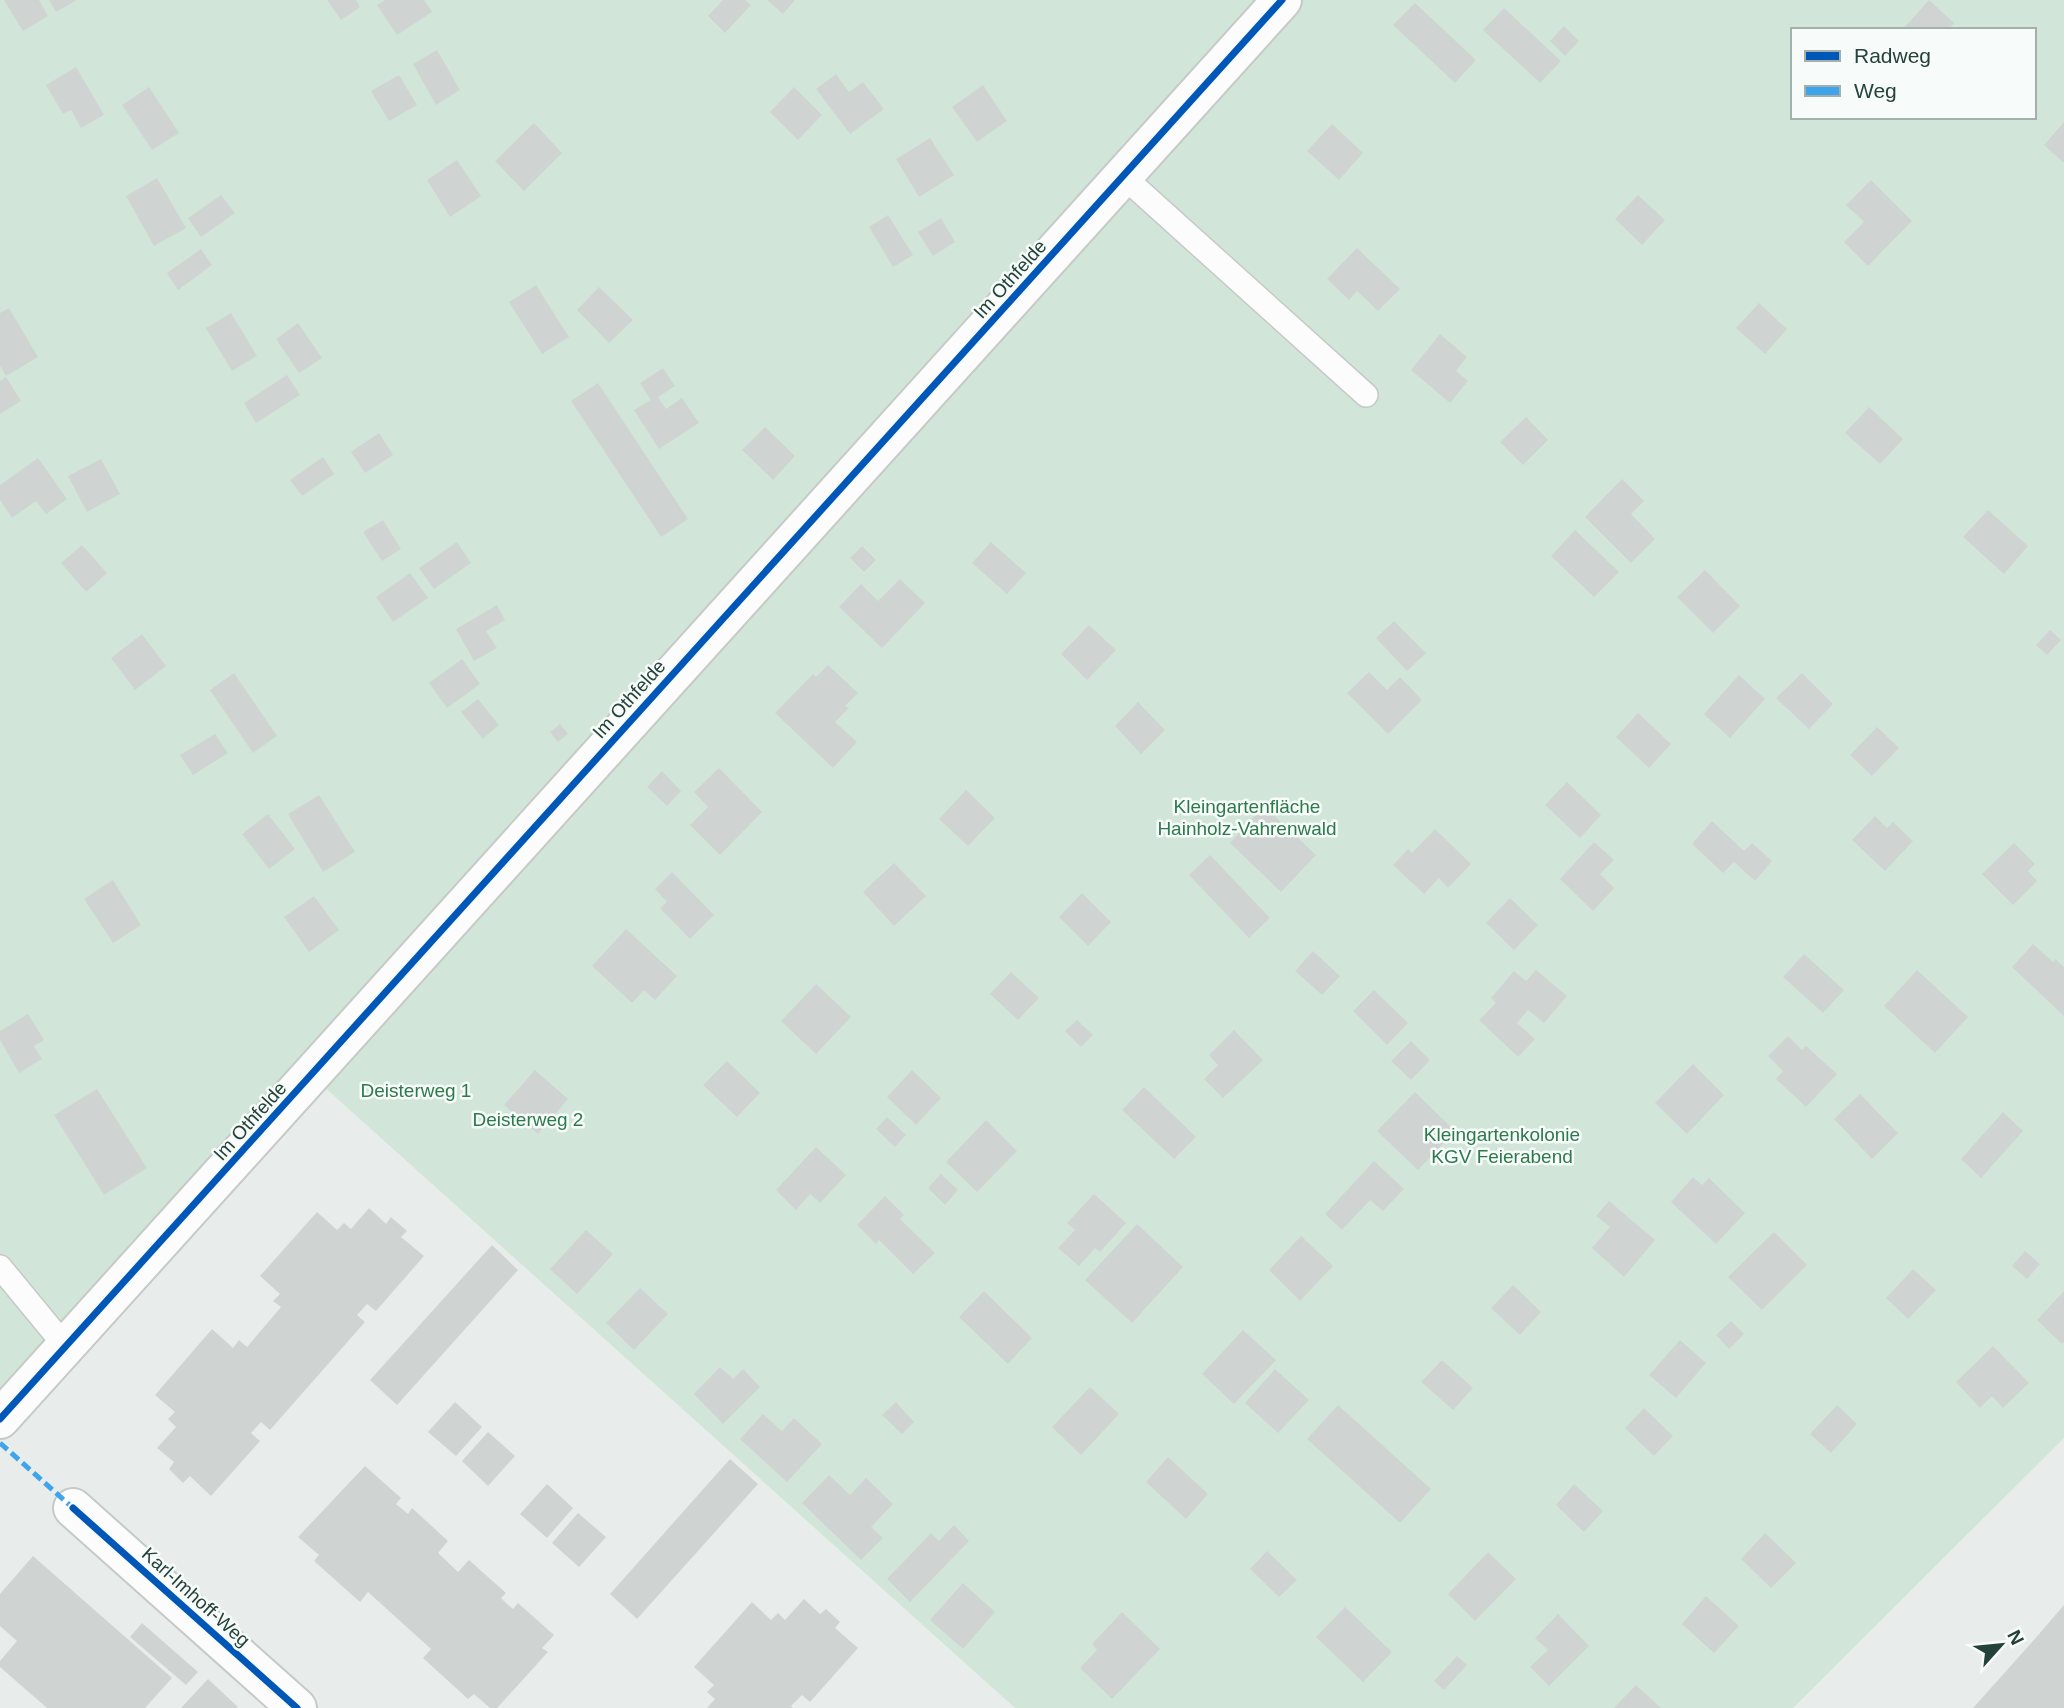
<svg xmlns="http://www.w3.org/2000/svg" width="2064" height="1708" viewBox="0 0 2064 1708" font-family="Arial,sans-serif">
  <rect width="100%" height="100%" fill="#e8edeb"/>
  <path fill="#d1e6d8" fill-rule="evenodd" d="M0,0H2064V1438L1793,1708H1015L312,1076L0,1419ZM1793,30H2034V117H1793Z"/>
  <path fill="#cfd4d2" d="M4,0H39L48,16L23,31Z
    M49,0H77L56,12Z
    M327,0H356L360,7L341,20Z
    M385,0H424L432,12L397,35L377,5Z
    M723,0H745L751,5L725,33L708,16Z
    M767,0H795L783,14Z
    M1929,0L1954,23L1948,30H1902Z
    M1415,3L1476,60L1455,83L1393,25Z
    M1504,8L1561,61L1540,83L1483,30Z
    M1564,26L1579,41L1565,56L1550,41Z
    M437,50L460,90L436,105L413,64Z
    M76,67L104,115L81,128L71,110L63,114L46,85Z
    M836,74L849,92L863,82L884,109L850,134L816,89Z
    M399,75L417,105L389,121L371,91Z
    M983,85L1007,121L977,142L952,107Z
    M149,87L179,133L152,150L122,105Z
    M794,87L822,115L798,140L770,112Z
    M2064,122V163L2044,145Z
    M534,123L562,153L524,191L495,161Z
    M1332,124L1363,153L1339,180L1307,151Z
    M930,138L954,175L919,197L896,159Z
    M457,160L481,196L450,217L427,180Z
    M157,178L186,228L154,246L126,196Z
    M1871,180L1912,221L1868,266L1844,242L1864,222L1846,205Z
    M221,195L235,213L201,237L188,218Z
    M1638,195L1665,220L1642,245L1615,219Z
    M888,215L913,255L893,267L869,227Z
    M941,218L955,242L933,256L918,232Z
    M1357,248L1400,289L1378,311L1357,291L1349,300L1327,279Z
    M201,249L212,265L178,290L167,273Z
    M536,285L569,337L542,354L509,302Z
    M599,287L633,320L609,343L577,310Z
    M1759,303L1787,329L1765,354L1736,328Z
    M9,308L38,357L6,376L0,366V313Z
    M231,313L257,356L232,371L206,328Z
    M298,323L322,358L299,373L276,339Z
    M1440,334L1467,357L1456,371L1468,381L1450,403L1411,370Z
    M663,368L675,386L658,397L666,409L682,398L699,423L659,449L634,410L651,400L640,383Z
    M287,375L300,395L256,423L244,403Z
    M6,377L21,401L0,414V381Z
    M598,383L688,519L661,537L571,401Z
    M1869,407L1903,439L1880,464L1845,433Z
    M1526,417L1548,440L1523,465L1500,442Z
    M765,427L795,456L773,480L742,450Z
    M379,433L393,455L365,473L351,452Z
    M323,457L334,474L302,496L290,480Z
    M38,458L67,499L46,514L36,501L12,518L0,500V485Z
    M101,459L120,494L87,512L68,476Z
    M1622,479L1644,501L1631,514L1655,539L1631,563L1585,517Z
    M1988,510L2028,546L2004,574L1963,537Z
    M383,520L401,549L382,561L363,532Z
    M1575,530L1619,572L1594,597L1551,556Z
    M457,542L471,563L434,589L419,568Z
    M991,542L1026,573L1007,594L972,563Z
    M82,545L107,573L86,592L61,563Z
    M862,546L876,560L864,572L850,558Z
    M1705,570L1740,606L1713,633L1677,597Z
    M410,573L428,598L393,622L376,597Z
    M900,579L925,603L882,648L839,607L861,584L878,601Z
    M497,605L505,620L486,631L497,648L474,661L456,629Z
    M1394,621L1426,653L1407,671L1376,638Z
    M1089,625L1116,650L1087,680L1061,654Z
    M2050,630L2061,640L2047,655L2036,645Z
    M142,634L166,666L135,690L111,658Z
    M462,659L480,684L447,708L429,683Z
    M828,665L858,693L845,706L849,708L835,722L857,742L833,768L775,713L813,674L816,677Z
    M1369,672L1387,690L1400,677L1422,700L1388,734L1347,693Z
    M234,673L277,736L253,753L210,690Z
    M1802,673L1833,704L1809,729L1776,698Z
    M1739,675L1765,699L1730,738L1704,714Z
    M478,699L499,725L483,739L461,712Z
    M1138,702L1165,730L1141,754L1115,726Z
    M1638,713L1671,744L1649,768L1616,737Z
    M560,724L568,734L558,742L550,732Z
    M1877,727L1899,748L1872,776L1850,755Z
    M215,734L228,753L193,775L180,755Z
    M719,768L762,812L720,855L690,825L708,807L694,792Z
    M662,771L681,791L667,806L647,787Z
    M1567,782L1601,815L1580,838L1545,805Z
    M966,790L995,818L968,846L939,819Z
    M319,795L355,852L323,872L288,814Z
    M1264,806L1316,855L1281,892L1230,843Z
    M268,814L295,849L269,869L242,834Z
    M1875,816L1887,828L1893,822L1913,841L1885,871L1852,840Z
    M1712,821L1744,851L1752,843L1772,861L1755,881L1734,862L1723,873L1692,844Z
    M1435,829L1471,864L1448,888L1439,878L1424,894L1393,865L1408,849L1412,853Z
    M1594,842L1614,860L1600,874L1614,888L1593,911L1560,879Z
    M2014,843L2035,864L2028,871L2037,881L2013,905L1982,874Z
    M1210,855L1270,918L1249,938L1189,875Z
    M894,863L926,896L894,926L863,892Z
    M672,872L714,915L690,939L660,908L667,902L655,889Z
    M113,880L141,925L113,943L84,899Z
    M1082,893L1111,922L1088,946L1059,917Z
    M314,896L339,930L309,952L284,917Z
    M1510,898L1538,925L1514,950L1486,923Z
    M626,929L677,976L655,1000L644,990L632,1003L592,966Z
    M2033,944L2053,962L2055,959L2064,967V1016L2012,967Z
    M1313,951L1340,976L1322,995L1295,971Z
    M1804,954L1844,990L1823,1013L1783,977Z
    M1536,970L1567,996L1544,1023L1528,1010L1517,1023L1535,1039L1518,1057L1479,1020L1496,1003L1491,998L1514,971L1526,981Z
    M1917,970L1968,1017L1935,1053L1884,1006Z
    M1011,972L1039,998L1018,1020L990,994Z
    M816,984L851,1017L816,1054L781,1021Z
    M1374,990L1408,1023L1387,1045L1353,1011Z
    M28,1014L44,1040L34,1046L42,1059L19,1073L0,1040V1031Z
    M1077,1020L1093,1035L1081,1047L1065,1031Z
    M1234,1030L1263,1060L1223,1098L1204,1079L1218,1065L1209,1055Z
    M1788,1036L1802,1050L1806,1046L1837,1074L1806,1107L1776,1079L1783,1071L1768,1056Z
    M1411,1041L1430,1060L1411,1080L1391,1061Z
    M727,1061L760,1093L737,1117L703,1085Z
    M1693,1064L1724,1095L1687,1134L1655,1103Z
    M535,1070L568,1099L538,1134L504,1105Z
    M912,1070L941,1098L916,1125L887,1097Z
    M1144,1087L1196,1137L1174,1159L1122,1110Z
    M97,1089L147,1168L104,1195L54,1115Z
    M1415,1092L1455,1131L1418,1170L1377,1131Z
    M1860,1094L1898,1133L1872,1159L1834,1119Z
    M2003,1112L2023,1131L1981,1178L1961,1159Z
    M887,1117L906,1135L895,1147L876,1129Z
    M986,1120L1017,1151L977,1192L946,1162Z
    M816,1147L846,1175L820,1203L810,1194L796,1210L776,1190Z
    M1374,1161L1404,1189L1383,1211L1370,1200L1342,1230L1325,1214Z
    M941,1174L958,1190L945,1205L928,1188Z
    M1693,1177L1702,1185L1709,1178L1745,1213L1716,1244L1671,1202Z
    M1094,1194L1126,1223L1100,1252L1095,1248L1079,1266L1058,1248L1075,1230L1067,1223Z
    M885,1196L904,1215L900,1219L935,1253L913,1274L879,1240L876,1244L857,1225Z
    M1609,1201L1655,1240L1624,1277L1592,1248L1610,1227L1596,1216Z
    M369,1208L386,1224L391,1217L407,1231L401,1237L424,1256L376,1311L367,1304L357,1315L365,1322L270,1430L261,1422L251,1433L260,1441L211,1496L190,1476L183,1483L169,1469L174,1462L157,1448L176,1427L168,1419L175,1412L155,1395L212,1329L233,1348L239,1340L247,1347L281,1307L273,1301L280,1294L260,1276L317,1212L337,1230L344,1223L351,1229Z
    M1137,1224L1183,1267L1132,1323L1085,1280Z
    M586,1230L613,1254L577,1294L550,1269Z
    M1774,1232L1807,1265L1762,1310L1728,1277Z
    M1301,1236L1333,1266L1300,1301L1269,1270Z
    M492,1245L518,1270L397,1405L370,1380Z
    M2025,1251L2040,1264L2027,1279L2012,1266Z
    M1913,1269L1936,1290L1908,1319L1886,1298Z
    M1513,1285L1541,1312L1520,1335L1491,1308Z
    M640,1288L668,1314L634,1350L606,1323Z
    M984,1291L1032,1338L1008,1364L959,1317Z
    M2064,1291V1342L2062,1344L2037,1320Z
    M1731,1321L1744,1334L1729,1349L1716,1335Z
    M1243,1330L1276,1360L1234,1404L1202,1374Z
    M1680,1340L1706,1363L1676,1398L1649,1375Z
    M1993,1346L2029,1383L2003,1408L1992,1396L1980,1408L1956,1382Z
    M1442,1360L1473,1388L1453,1410L1421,1382Z
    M720,1367L733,1379L743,1369L760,1387L723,1424L694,1394Z
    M1275,1369L1309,1400L1278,1433L1245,1403Z
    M1090,1387L1119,1414L1081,1455L1052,1427Z
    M455,1402L482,1427L456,1456L428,1432Z
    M896,1402L914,1422L902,1434L882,1415Z
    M1338,1405L1431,1489L1400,1523L1307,1439Z
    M1837,1405L1857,1424L1831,1453L1810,1434Z
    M1644,1408L1673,1436L1654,1456L1625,1428Z
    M763,1414L782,1431L794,1418L822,1444L787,1482L740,1439Z
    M488,1432L515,1456L488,1486L462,1461Z
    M1168,1457L1208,1494L1186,1519L1146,1482Z
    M730,1459L758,1484L637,1619L610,1594Z
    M365,1466L401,1498L396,1504L408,1514L412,1508L448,1541L438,1553L458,1572L469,1560L506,1593L501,1598L507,1604L513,1609L518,1603L554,1635L542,1648L548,1652L497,1708H490L474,1694L468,1699L423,1658L431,1649L368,1592L360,1602L314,1561L319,1555L298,1537Z
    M829,1475L850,1495L866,1478L893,1504L871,1527L883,1538L861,1560L802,1503Z
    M547,1484L573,1508L547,1538L520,1514Z
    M1574,1484L1603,1511L1584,1532L1556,1505Z
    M578,1513L606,1537L579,1567L552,1543Z
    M954,1525L969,1541L910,1602L887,1579L931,1533L939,1541Z
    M1765,1533L1796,1563L1771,1588L1741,1559Z
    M1267,1551L1297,1580L1279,1597L1250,1569Z
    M1488,1552L1516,1579L1475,1621L1448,1594Z
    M33,1556L172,1678L145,1708H47L0,1667V1661L17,1641L0,1626V1594Z
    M963,1583L995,1612L963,1649L930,1620Z
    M1706,1596L1739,1626L1714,1653L1682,1624Z
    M804,1599L820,1614L826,1609L840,1622L835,1628L858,1648L810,1702L802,1695L791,1706L793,1708H707L715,1699L707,1692L714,1685L694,1667L752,1602L771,1620L778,1613L785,1620Z
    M2064,1605V1708H1973L2033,1641Z
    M1345,1607L1392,1652L1363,1682L1316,1637Z
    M1122,1612L1160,1649L1112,1699L1080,1668L1097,1650L1092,1644Z
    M1558,1614L1589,1646L1549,1686L1530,1667L1548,1650L1535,1638Z
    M142,1623L198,1672L186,1685L130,1637Z
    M1457,1656L1467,1665L1444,1690L1434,1681Z
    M208,1679L238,1707L236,1708H181Z
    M1636,1685L1661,1708H1614Z"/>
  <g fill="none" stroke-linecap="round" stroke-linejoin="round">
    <g stroke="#c5cac8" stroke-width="26">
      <path id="lane" d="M1123,176L1366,395
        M0,1267L66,1347"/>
    </g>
    <g stroke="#c5cac8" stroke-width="42">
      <path id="street" d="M0,1419L1282,0
        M73,1508L297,1708"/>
    </g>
    <use href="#lane" stroke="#fcfcfc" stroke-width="23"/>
    <use href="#street" stroke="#fcfcfc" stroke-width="38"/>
    <path stroke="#3ea4ec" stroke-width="5" stroke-dasharray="10 5" stroke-linecap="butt" d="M0,1443L73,1508"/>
    <g stroke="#f7fbf9" stroke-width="11">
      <path id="cycleway" d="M0,1419L1282,0
        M73,1508L297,1708"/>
    </g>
    <use href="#cycleway" stroke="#0057b8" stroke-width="7"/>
  </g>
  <g text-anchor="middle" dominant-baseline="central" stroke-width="5" stroke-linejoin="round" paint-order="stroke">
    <g font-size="19" fill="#24423a" stroke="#f7fbf9">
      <text transform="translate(1010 279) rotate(-48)">Im Othfelde</text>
      <text transform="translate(629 699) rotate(-48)">Im Othfelde</text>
      <text transform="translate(250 1121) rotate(-48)">Im Othfelde</text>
      <text transform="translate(196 1597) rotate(42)">Karl-Imhoff-Weg</text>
    </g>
    <g font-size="19" fill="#2d7a4b" stroke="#f7fbf9">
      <text x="1247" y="806">Kleingartenfläche<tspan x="1247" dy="22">Hainholz-Vahrenwald</tspan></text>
      <text x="416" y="1090">Deisterweg 1</text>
      <text x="528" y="1119">Deisterweg 2</text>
      <text x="1502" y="1134">Kleingartenkolonie<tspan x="1502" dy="22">KGV Feierabend</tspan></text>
    </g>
  </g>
  <rect x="1791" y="28" width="245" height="91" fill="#f7fbf9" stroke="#a3b1ad" stroke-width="2"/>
  <rect x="1805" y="51" width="35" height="10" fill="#0057b8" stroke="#a3b1ad" stroke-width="2"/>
  <text x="1854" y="63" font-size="21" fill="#24423a">Radweg</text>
  <rect x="1805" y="86" width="35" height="10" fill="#3ea4ec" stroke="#a3b1ad" stroke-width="2"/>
  <text x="1854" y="98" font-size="21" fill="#24423a">Weg</text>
  <g transform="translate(2001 1645) rotate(63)" stroke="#f7fbf9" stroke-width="5" paint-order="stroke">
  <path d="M0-5L12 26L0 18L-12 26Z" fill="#24423a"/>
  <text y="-10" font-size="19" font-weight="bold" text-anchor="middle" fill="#24423a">N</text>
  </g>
</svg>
